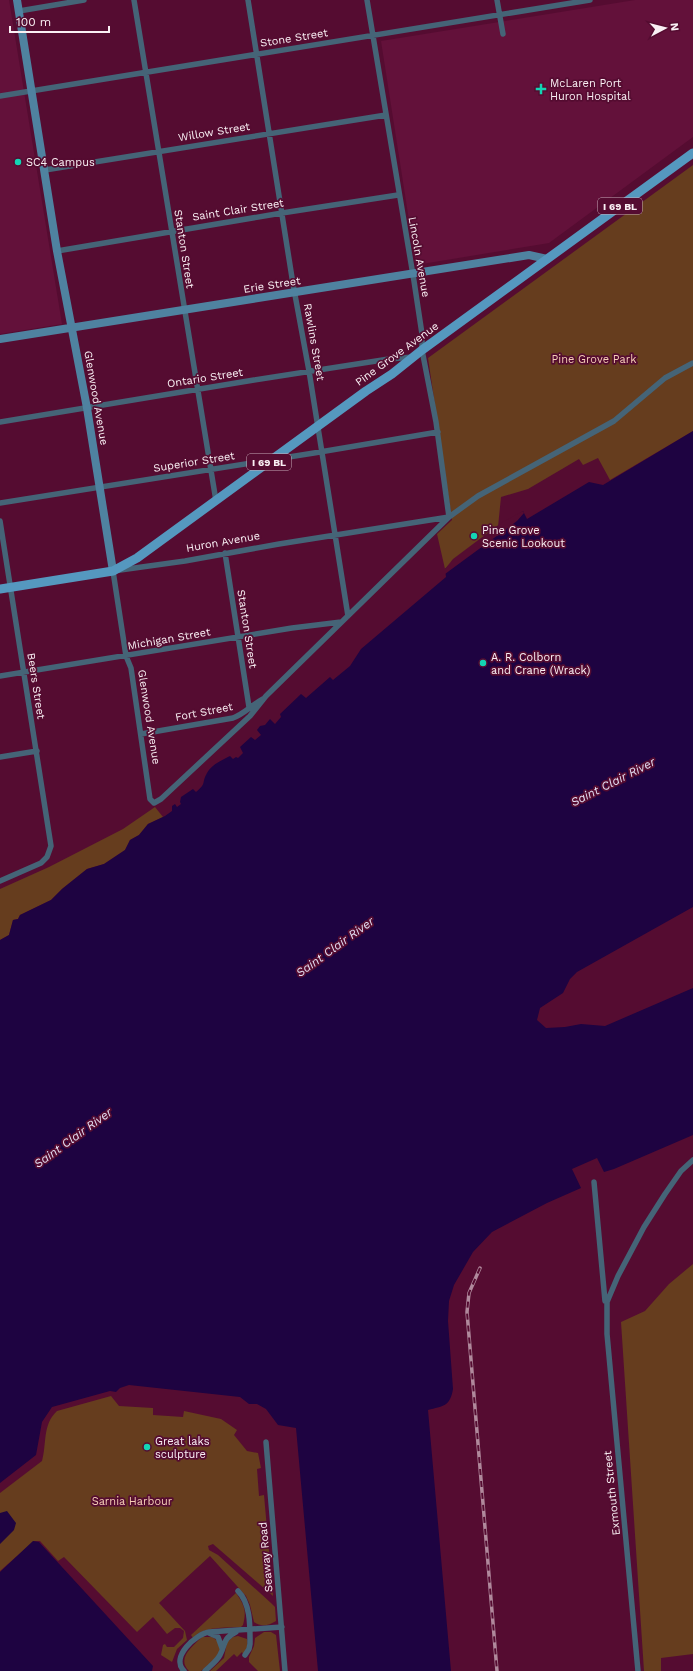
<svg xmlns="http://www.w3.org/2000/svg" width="693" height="1671" viewBox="0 0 693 1671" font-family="'Work Sans',sans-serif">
  <rect width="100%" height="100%" fill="#550c31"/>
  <path fill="#63113a" d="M0,0H9L62,324L0,334Z
    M635,0H693V137L549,243L416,265L381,41Z"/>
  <path fill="#663d1e" d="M693,165V431L610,480L598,458L583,465L579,459L528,489L501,497L498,527L445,569L437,534L452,520L428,358Z
    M155,807L163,817L148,824L139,835L130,840L125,850L104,864L87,869L62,889L51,900L20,915L18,919L13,920L9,935L0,940V889L49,867L123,829Z
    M693,1264V1654L661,1658V1671H644L621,1322L645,1311L669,1284Z
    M111,1396L119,1406L153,1408V1415L183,1417L184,1411L221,1419L237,1430L234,1435L247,1451L258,1453L261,1468L257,1469L259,1496L264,1495L273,1596L213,1544L208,1546L209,1550L218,1555L271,1603L275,1607L276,1621C268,1626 261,1627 254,1622L250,1605L246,1596L210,1556L159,1603L185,1631L187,1640L177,1649L172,1662L161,1655L163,1645L165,1644L167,1647H174L183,1638L184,1631L180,1628H175L167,1634L153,1617L137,1632L64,1557L58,1561L40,1541H34L0,1571V1493L42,1461C47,1444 42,1425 57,1411Z
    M236,1593C244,1605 247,1610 243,1625L241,1627C225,1628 204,1626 193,1638L191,1635Z
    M264,1632H271L276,1635L280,1671H258L249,1662V1657L254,1646L255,1638Z
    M238,1636L247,1639C248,1644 248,1650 243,1654L242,1652L237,1657L234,1654L216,1671H210L224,1658L227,1642L233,1637Z
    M202,1637H212L218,1641L221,1648L219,1655L201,1671H189C176,1658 193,1646 202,1637Z"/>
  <path fill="#1e0341" d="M693,431V907L577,972L570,979L563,993L540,1008L537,1020L546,1028L565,1027L581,1024L605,1026L693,988V1135L614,1169L604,1172L597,1158L572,1169L581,1188L547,1203L492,1232L473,1252L454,1285L449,1301L448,1321L453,1389C450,1407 443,1406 428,1410L451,1671H318L296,1428L278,1425L266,1409L257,1404H249L240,1397L129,1385L120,1388L116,1392L110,1391L52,1407L42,1422L36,1455L0,1483V940L9,935L13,920L18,919L20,915L51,900L62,889L87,869L104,864L125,850L130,840L139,835L148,824L165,816L172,811V806L175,804L177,807L181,804L180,802L181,797L193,789L196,792C207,783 201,784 207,773C211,765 222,760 230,756L233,759L236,757L238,758L243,753L240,747L251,737L255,740L261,735L257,730L260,726L265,725L270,719L275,724L281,717L280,714L301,694L306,698L330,677L333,680L350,666L361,649L446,577L445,569L455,560L523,511L527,519L589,482L603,485Z
    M7,1511L16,1523L14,1530L0,1544V1513Z
    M33,1541L39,1542L153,1666L152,1671H0V1572Z"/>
  <path fill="#550c31" d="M523,511L524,513L517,521L445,574V569L453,559L501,523Z"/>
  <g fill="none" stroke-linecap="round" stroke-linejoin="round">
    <path stroke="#456477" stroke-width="5.5" d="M134,0L216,501
      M248,0L293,284L309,371L348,616
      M367,0L414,281L422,334V350L436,422L449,517
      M497,0L503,34
      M19,11L84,0
      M0,96L590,0
      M45,170L386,115
      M57,251L282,213L398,195
      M0,422L254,380L389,359L413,357
      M0,503L314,453L438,432
      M449,517L279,544L185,561L113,571L126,656L131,668L150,799L154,803L161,799L250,716L266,696L449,517L478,496L614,421L665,378L693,363
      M0,521L51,846L47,857L41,863L0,881
      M225,553L249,707
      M0,676L292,628L341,622
      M141,734L233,718C244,714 252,705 263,699
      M0,757L37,751
      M594,1182L605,1301
      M266,1442L285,1671
      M238,1591C251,1604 250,1627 250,1644L249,1649L245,1655
      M209,1633L218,1637L222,1648
      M184,1671C170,1657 196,1634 209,1632L282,1627
      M205,1671C210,1666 217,1661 220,1655C226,1644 222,1639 236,1632
      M638,1671L607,1334V1302L618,1276L644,1227L665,1194L681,1171L693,1160"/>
    <path stroke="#4f82a0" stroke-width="8" d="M17,0L57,251L87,408L113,571
      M0,339L529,255L547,259"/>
    <path stroke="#5598bf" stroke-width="9" d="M0,589L113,571L137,558L366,391L392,374L422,350L693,153"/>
    <g stroke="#b0899c" stroke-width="3.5">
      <path id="rail" d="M480,1268L469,1293L467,1312L497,1671"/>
    </g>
    <use href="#rail" stroke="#550c31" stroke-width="2" stroke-dasharray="6" stroke-linecap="butt"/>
  </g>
  <g fill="#13d5b4" stroke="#550c31" stroke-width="1.5">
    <path d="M539 83h4v4h4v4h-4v4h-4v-4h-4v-4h4z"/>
    <circle cx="18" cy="162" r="4"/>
    <circle cx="474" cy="536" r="4"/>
    <circle cx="483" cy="663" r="4"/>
    <circle cx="147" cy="1447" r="4"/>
  </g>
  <g text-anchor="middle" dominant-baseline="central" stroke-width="3.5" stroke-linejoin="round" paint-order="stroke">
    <g fill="#550c31" stroke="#c8acba" stroke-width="1">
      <rect x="598" y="198" width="44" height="16" rx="3"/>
      <rect x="247" y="454" width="44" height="16" rx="3"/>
    </g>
    <g font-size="10" font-weight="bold" fill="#faf0f4">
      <text x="620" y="206">I 69 BL</text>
      <text x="269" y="462">I 69 BL</text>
    </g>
    <g font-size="11" fill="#faf0f4" stroke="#550c31">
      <text transform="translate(294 38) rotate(-9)">Stone Street</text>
      <text transform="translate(214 132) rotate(-9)">Willow Street</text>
      <text transform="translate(238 210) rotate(-9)">Saint Clair Street</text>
      <text transform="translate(184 249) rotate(81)">Stanton Street</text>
      <text transform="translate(419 257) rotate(80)">Lincoln Avenue</text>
      <text transform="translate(272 285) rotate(-9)">Erie Street</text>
      <text transform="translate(314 342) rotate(80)">Rawlins Street</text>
      <text transform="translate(397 354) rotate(-36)">Pine Grove Avenue</text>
      <text transform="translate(205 378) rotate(-9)">Ontario Street</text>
      <text transform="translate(96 398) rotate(80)">Glenwood Avenue</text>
      <text transform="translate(194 462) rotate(-9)">Superior Street</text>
      <text transform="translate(223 542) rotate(-10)">Huron Avenue</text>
      <text transform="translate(247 629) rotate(81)">Stanton Street</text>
      <text transform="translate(169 639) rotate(-10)">Michigan Street</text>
      <text transform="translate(36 686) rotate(81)">Beers Street</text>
      <text transform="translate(204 712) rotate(-11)">Fort Street</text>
      <text transform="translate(149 717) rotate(81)">Glenwood Avenue</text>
      <text transform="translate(612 1493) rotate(-96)">Exmouth Street</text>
      <text transform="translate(266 1557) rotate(-95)">Seaway Road</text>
    </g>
    <g font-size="11" fill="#faf0f4" stroke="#550c31" text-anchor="start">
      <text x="550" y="83">McLaren Port<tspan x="550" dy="13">Huron Hospital</tspan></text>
      <text x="26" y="162">SC4 Campus</text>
      <text x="482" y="530">Pine Grove<tspan x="482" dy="13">Scenic Lookout</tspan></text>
      <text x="491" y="657">A. R. Colborn<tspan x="491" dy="13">and Crane (Wrack)</tspan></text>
      <text x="155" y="1441">Great laks<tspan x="155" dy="13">sculpture</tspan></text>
    </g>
    <g font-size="11" fill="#f5cfb6" stroke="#550c31">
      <text x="594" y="359">Pine Grove Park</text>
      <text x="132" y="1501">Sarnia Harbour</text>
    </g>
    <g font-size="12" font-style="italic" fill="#e3dff3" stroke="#550c31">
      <text transform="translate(613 782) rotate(-27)">Saint Clair River</text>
      <text transform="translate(335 947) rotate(-36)">Saint Clair River</text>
      <text transform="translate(73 1138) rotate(-36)">Saint Clair River</text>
    </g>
  </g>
  <g transform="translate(665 28) rotate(83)" stroke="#550c31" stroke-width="3" paint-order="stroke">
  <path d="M0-3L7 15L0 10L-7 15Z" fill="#faf0f4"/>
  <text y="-6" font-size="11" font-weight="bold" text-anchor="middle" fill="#faf0f4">N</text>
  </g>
  <path d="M10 26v6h99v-6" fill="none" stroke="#faf0f4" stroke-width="2"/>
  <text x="16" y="26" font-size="12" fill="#faf0f4" stroke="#550c31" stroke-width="3" paint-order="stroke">100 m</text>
</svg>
